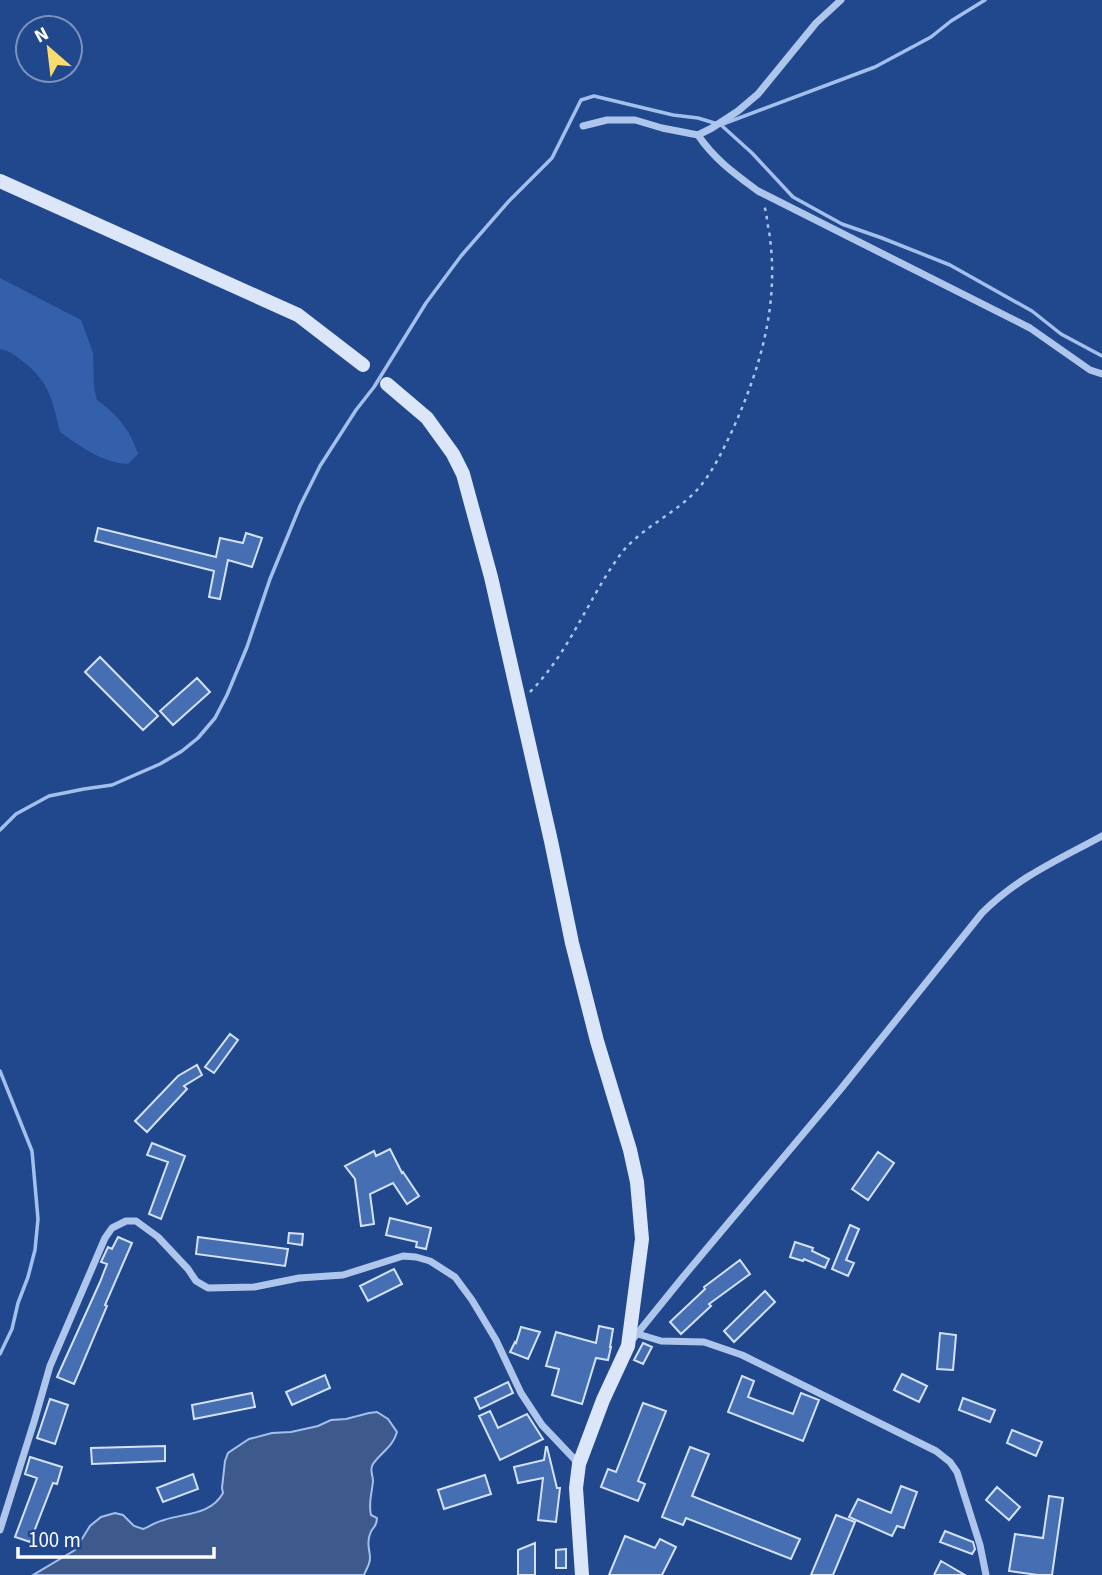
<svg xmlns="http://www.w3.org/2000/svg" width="1102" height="1575" viewBox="0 0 1102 1575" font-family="'Source Sans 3',sans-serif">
  <rect width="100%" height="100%" fill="#21488d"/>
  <path fill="#3460ab" d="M0,278L81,320L93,353L94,388L97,400C118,415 130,430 138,454L128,464C101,462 83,448 60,432C52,398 49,381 20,359C13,354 8,350 0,349Z"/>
  <path fill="#3e5a8c" stroke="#a3c0ed" stroke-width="2" d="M377,1412L388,1419L397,1432C393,1447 381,1452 373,1464C369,1470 373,1474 373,1481C372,1493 368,1503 371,1515L377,1518C377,1528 373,1525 370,1534C366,1544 370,1549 370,1558C370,1565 366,1569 364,1575H33L75,1550L90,1526L101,1517L115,1513L123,1515L134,1526L143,1529C150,1526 156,1522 164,1520C185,1513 211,1515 223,1493L222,1488L225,1461L228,1453L249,1439L272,1433L291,1432L318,1426L331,1420L346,1419L369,1413Z"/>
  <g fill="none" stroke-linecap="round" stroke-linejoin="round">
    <path stroke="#a3c0ed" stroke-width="3.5" d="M723,124L875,67L931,37L951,21L985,0
      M0,830L16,814L49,796L84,789L112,785L160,764L182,751L198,738L215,718L227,695L247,647L270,579L300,506L320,466L356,410L374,387L426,303L461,256L509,201L552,158L581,100L594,96L673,115L698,118L721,125L752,153L793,197L842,224L882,238L950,265L1032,311L1061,334L1102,356
      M0,1071L32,1151L38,1219L35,1250L28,1277L18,1303L12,1329L0,1354"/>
  </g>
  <path fill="#456eb3" stroke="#d4e2f9" stroke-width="2" d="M98,528L216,557L220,538L243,543L246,533L262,538L252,567L228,560L220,599L209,597L214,571L95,541Z
    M100,657L158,716L143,730L85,672Z
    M197,678L210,692L173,725L160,711Z
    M230,1034L238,1040L214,1073L205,1067Z
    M197,1065L202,1075L184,1086L187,1089L147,1132L135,1121L178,1076Z
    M152,1143L185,1156L161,1219L149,1214L168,1162L147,1155Z
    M390,1149L402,1173L403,1172L419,1196L407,1204L393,1183L370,1194L374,1224L361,1226L355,1179L345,1166L374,1151L376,1156Z
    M878,1152L894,1163L868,1200L852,1189Z
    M390,1218L431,1228L426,1249L416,1247L417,1242L386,1235Z
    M850,1225L859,1229L846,1260L854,1263L848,1276L832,1269Z
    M289,1233L303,1234L302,1245L288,1243Z
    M118,1237L132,1243L105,1305L107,1306L74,1384L57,1377L100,1282L107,1264L101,1262L108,1247L112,1249Z
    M198,1237L288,1249L285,1266L196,1254Z
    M795,1242L813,1248L812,1251L829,1259L825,1268L804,1259L803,1261L790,1257Z
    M740,1260L750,1274L709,1304L711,1306L681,1334L670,1322L705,1289L704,1287Z
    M394,1269L402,1284L368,1301L360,1286Z
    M765,1291L775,1302L734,1342L724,1331Z
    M599,1326L613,1329L610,1347H611L608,1360L596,1358L582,1404L552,1395L559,1369L546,1366L556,1332L596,1343Z
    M521,1327L540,1332L528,1359L510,1352L515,1342L516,1343Z
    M940,1333L956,1335L953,1370L937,1369Z
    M643,1343L652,1347L643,1364L634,1360Z
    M902,1374L927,1386L919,1402L894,1390Z
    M325,1375L330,1388L292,1405L286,1392Z
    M742,1376L754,1381L748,1397L793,1414L801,1393L819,1400L803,1441L728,1412Z
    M508,1382L513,1393L480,1409L475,1398Z
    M252,1393L255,1407L194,1419L192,1405Z
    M963,1398L995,1410L990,1422L959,1410Z
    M50,1399L68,1405L55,1444L37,1438Z
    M643,1403L666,1411L638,1481L645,1484L638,1501L601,1487L608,1469L616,1472Z
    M490,1411L498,1428L527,1414L543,1439L500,1460L479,1416Z
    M1012,1430L1042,1442L1036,1456L1007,1443Z
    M165,1446V1461L92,1464L91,1448Z
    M546,1447H547L557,1488H560L556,1522L538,1520L543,1478L518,1483L514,1467L544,1460Z
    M690,1447L709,1454L692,1496L800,1539L791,1559L686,1518L683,1525L662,1517Z
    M30,1457L62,1467L57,1484L53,1483L30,1542L15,1537L37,1478L25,1474Z
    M193,1474L198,1489L163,1502L157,1488Z
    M485,1475L491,1494L444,1509L438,1490Z
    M901,1486L917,1492L904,1528L897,1526L892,1536L849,1517L858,1499L891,1513Z
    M997,1487L1020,1507L1009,1520L986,1500Z
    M1049,1496L1063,1498L1052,1575H1038L1009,1571L1015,1534L1043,1538Z
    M836,1515L855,1522L833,1575H811Z
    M945,1531L973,1542L975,1549L972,1554L940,1542Z
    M625,1536L655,1548L660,1539L676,1547L662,1575H609Z
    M535,1543V1575H518V1550Z
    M566,1549V1568H556V1550Z
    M941,1561L965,1575H934Z"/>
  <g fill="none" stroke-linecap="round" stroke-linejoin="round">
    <path stroke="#afc6ec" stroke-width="2.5" stroke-dasharray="3.5 5" stroke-linecap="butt" d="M530,692C569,653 588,599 620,555C640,528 674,515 697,490C712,473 722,452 732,431C761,367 780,302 769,231C767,223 767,214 764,205"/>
    <path stroke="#afc6ec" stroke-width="7" d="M583,126L607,120H635L662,128L698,135L712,128L738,111L758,94L816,23L841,0
      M698,135C714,159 735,174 758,191L1030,328L1090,370L1102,374
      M638,1334L661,1341L704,1342L742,1355L936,1451L950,1462L957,1472L980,1545L986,1575
      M632,1340L683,1277L840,1090L982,913C1018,877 1058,860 1102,836
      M0,1530L34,1422L50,1366L105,1238L112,1228L126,1221H136L158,1237L188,1269L196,1281L208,1288L254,1287L299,1278L343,1275L403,1256L416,1257L430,1261L455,1277L472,1300L496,1340L521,1393L542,1425L579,1464"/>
    <path stroke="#dbe6f9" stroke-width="14" d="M0,181L298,315L363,365
      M387,384L427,418L453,454L463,474L491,577L551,841L572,943L597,1041L630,1150L637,1182L642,1239L628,1346L603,1400L579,1464L576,1488L582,1575"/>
  </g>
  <g transform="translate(49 49) rotate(332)"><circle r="33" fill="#21488d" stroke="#7a91bb" stroke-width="2"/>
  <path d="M0-5L12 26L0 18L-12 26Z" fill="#f9dc70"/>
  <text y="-10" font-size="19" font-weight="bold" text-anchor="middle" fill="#ffffff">N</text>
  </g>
  <path d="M18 1547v10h196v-10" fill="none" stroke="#ffffff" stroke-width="3.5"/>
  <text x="28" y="1547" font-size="21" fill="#ffffff" stroke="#21488d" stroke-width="5" paint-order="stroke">100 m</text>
</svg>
